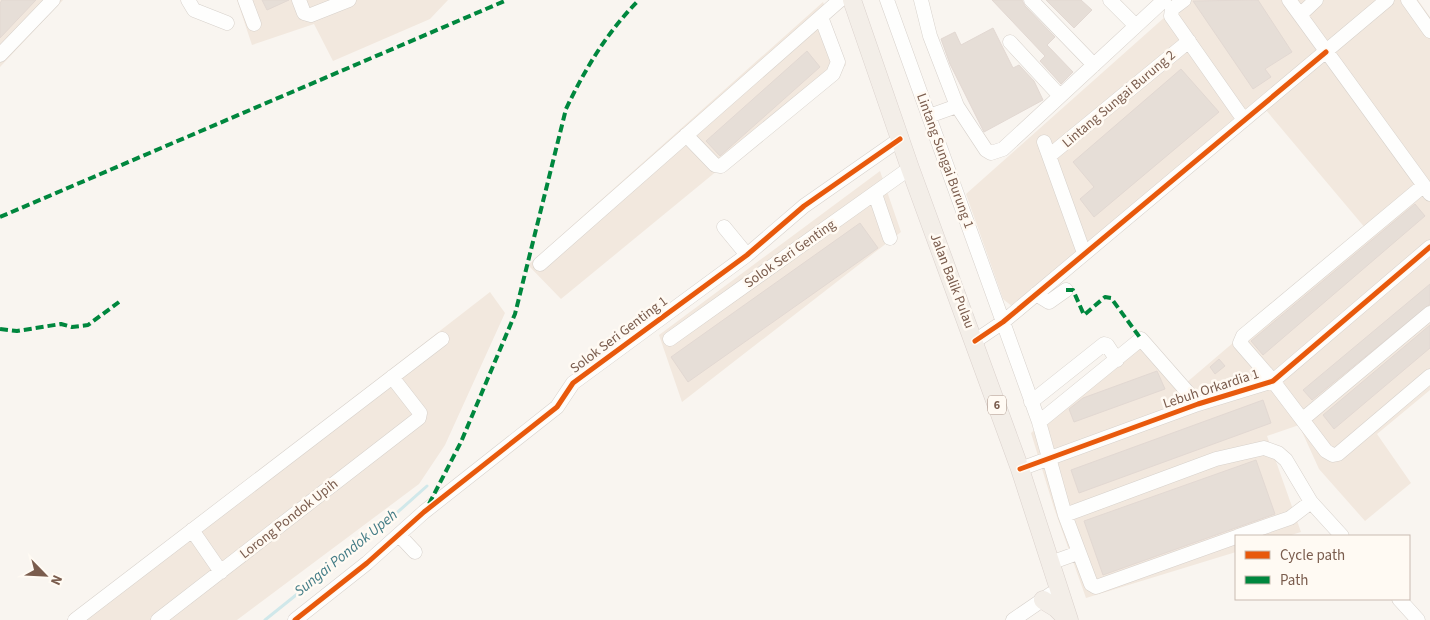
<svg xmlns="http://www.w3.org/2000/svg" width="1430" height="620" viewBox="0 0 1430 620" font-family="'Source Sans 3',sans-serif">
  <rect width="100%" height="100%" fill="#f9f5f0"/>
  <path fill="#f2e8de" d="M0,0H63L0,67Z
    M237,0H448L430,19L333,61L314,24L252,45Z
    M1184,0H1418L1430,17V390L1377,434L1411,483L1365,521L1319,469L1299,425L1267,436L1301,532L1288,536H1236V552L1086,598L1054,508L1031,433L1144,333L1186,383L1366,229L1265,109L1023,315L1003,299L966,194Z
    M823,2L846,65L561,299L528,265Z
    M880,171L901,232L682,402L659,335Z
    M490,292L505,313L445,445L419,484L237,620H67Z"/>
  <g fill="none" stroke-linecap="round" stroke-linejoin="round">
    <path stroke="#d0e8ea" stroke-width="3" d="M265,620L382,526L427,486"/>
  </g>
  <path fill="#e6ded7" stroke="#e2d8d2" d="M2,0H36L0,38V3Z
    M262,0H289L267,10Z
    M992,0H1022L1025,6L1055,37L1047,45L1073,72L1061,84L1040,61L1045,56Z
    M1046,0H1081L1092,10L1074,28Z
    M1258,0L1292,52L1265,69L1271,77L1253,89L1193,1Z
    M993,28L1013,68L1019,65L1034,81L1043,100L984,132L950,64L941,39L955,32L961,45Z
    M807,51L820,67L720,156L706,141Z
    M1181,69L1219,112L1094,217L1080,199L1094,187L1073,162Z
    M1415,204L1425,216L1263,355L1251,341Z
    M860,223L878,248L688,382L671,357Z
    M1430,284V304L1312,400L1303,390Z
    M1430,325V348L1334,429L1323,415Z
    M1219,359L1225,366L1215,374L1210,367Z
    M1157,371L1165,389L1074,422L1069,409L1083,398Z
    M1263,400L1271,423L1079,493L1071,470Z
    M1256,460L1275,514L1103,575L1084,521Z"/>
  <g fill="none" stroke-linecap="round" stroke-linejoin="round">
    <g stroke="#d7d1cb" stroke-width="15">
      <path id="minor" d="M188,0L194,10L227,23
        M245,0L254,24
        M299,0L304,13L311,15L349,0
        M887,0L1039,422L1065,515L1091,584L1096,587L1236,537
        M921,0L930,36L957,106L986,150L991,153L1003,149L1164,0
        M1031,0L1094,65
        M1110,0L1136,26
        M1184,0L1172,9L1171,16L1244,120
        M1289,0L1430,194
        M1408,0L1430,31
        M1300,15L1316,0
        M1010,42L1060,96
        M0,55L53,0
        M929,116L957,106
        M686,135L715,165L721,166L833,74L838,62L821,17
        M1044,142L1084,253
        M1049,156L1189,41
        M1423,186L1243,336L1240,343L1273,381L1326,451L1333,455L1338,454L1430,376
        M875,194L890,238
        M724,227L747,255
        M540,264L840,0
        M1036,294L1049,302L1066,290
        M670,339L910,168
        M975,341L1003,322L1387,0
        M1031,402L1104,344L1107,345L1117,360
        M1303,419L1430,313
        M1039,422L1141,339L1198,404
        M1020,469L1198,404L1273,381L1430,247
        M1065,515L1216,459L1264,448L1278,453L1286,460L1311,502L1342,536
        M192,530L221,572
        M399,535L415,552
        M1238,536L1290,518L1311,502
        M1050,563L1078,553
        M1399,599L1418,620
        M75,620L442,339
        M158,620L419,418L420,413L392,377
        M295,620L367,563L424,512L557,407L573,383L747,255L804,206L900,139
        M1013,620L1051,594"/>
    </g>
    <g stroke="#dad1cc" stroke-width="19">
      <path id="major" d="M852,0L910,168L1020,469L1069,620
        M1043,600L1056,608L1068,620"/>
    </g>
    <use href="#minor" stroke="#fefefd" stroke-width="14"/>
    <use href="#major" stroke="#f3eee8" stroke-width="18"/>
    <path stroke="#00873e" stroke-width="4" stroke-dasharray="8 4" stroke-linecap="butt" d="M0,217L507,0
      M1066,290H1073L1084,315L1105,297L1111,298L1141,339
      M0,329L17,331L61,324L72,327L88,325L119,302
      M429,504L461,442L515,314L566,109C585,69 607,32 639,0"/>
    <g stroke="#fffaf3" stroke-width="8">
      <path id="cycleway" d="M975,341L1003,322L1326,52
        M1020,469L1198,404L1273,381L1430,247
        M295,620L367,563L424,512L557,407L573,383L747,255L804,206L900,139"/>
    </g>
    <use href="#cycleway" stroke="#e8590c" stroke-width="5"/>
  </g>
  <g text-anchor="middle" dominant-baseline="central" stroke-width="5" stroke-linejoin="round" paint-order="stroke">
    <rect fill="#fffaf3" stroke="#a28b7f" stroke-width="1" x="988" y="395.5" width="18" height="19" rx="4"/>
    <g font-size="12" font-weight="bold" fill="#7a5c4d">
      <text x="997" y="405">6</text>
    </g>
    <g font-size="14" fill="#7a5c4d" stroke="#fffaf3">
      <text transform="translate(1119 99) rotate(-40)">Lintang Sungai Burung 2</text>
      <text transform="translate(945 161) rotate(70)">Lintang Sungai Burung 1</text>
      <text transform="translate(790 254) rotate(-35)">Solok Seri Genting</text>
      <text transform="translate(952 281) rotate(69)">Jalan Balik Pulau</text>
      <text transform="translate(619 335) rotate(-37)">Solok Seri Genting 1</text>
      <text transform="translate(1211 389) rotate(-18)">Lebuh Orkardia 1</text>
      <text transform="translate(289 519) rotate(-38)">Lorong Pondok Upih</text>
    </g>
    <g font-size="15" font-style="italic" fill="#437c86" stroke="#fffaf3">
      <text transform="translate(346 553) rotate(-39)">Sungai Pondok Upeh</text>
    </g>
  </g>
  <rect x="1235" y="535" width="175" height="65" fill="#fffaf3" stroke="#cabbb1"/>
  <rect x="1245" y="551" width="25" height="8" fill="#e8590c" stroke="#cabbb1"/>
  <text x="1280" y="560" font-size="15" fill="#7a5c4d">Cycle path</text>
  <rect x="1245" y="576" width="25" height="8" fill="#00873e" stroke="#cabbb1"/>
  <text x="1280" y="585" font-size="15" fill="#7a5c4d">Path</text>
  <g transform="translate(45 575) rotate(114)" stroke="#fffaf3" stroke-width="4" paint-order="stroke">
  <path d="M0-4L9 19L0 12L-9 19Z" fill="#7a5c4d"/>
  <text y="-8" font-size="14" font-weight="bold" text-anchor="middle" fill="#7a5c4d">N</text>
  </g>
</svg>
